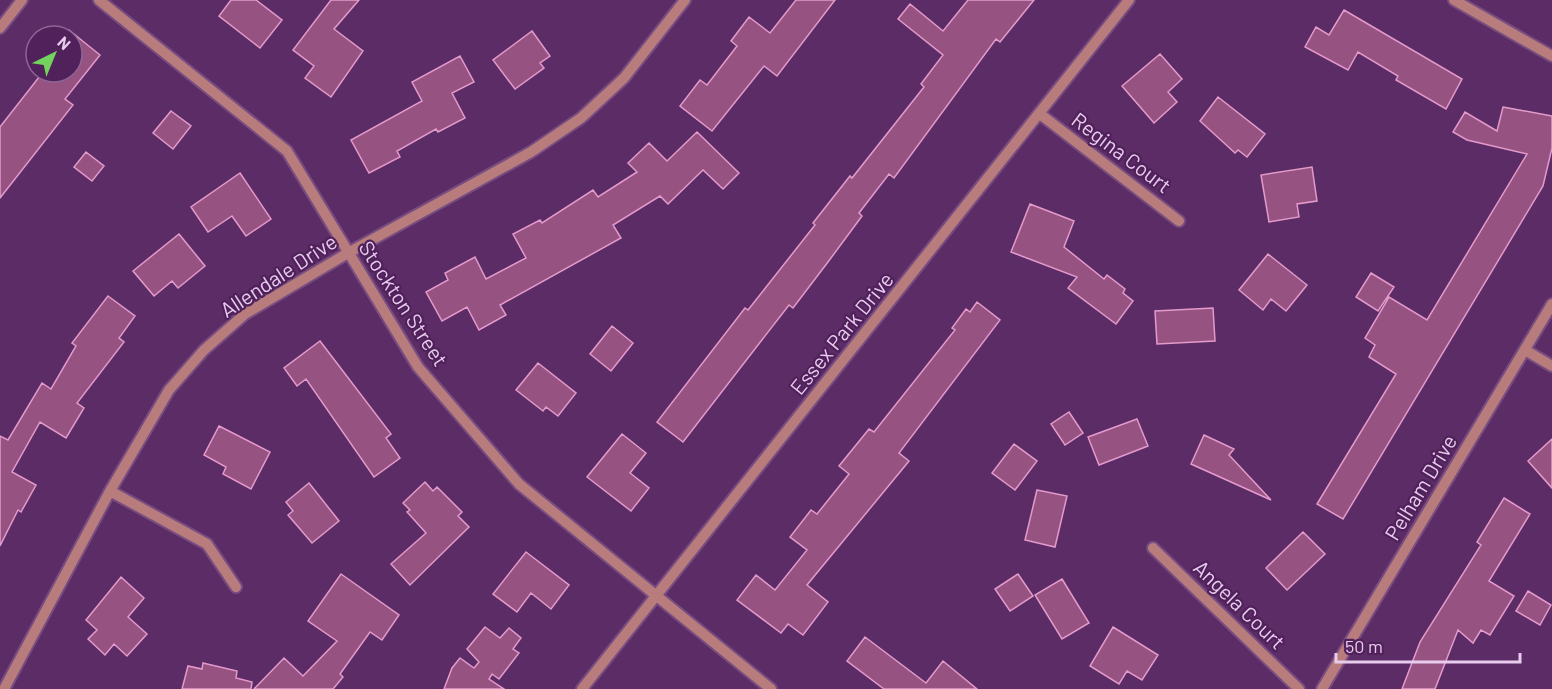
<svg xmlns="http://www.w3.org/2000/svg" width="1552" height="689" viewBox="0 0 1552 689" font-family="Barlow,sans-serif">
  <rect width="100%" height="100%" fill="#5c2c66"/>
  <path fill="#965381" stroke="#e49acb" stroke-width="1.5" d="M231,0H256L282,20L260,48L219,16Z
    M331,0H359L334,29L363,51L331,97L305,78L314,66L293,50Z
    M796,0H835L777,76L764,66L712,131L680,106L700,80L707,85L737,46L731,41L749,17L770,33Z
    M968,0H1034L1000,42L996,39L894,178L889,174L859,213L862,216L828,262L793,308L789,305L683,442L657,422L745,308L748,310L815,225L813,223L850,176L852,178L924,87L921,84L943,55L898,19L910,4L943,31Z
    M1344,10L1462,79L1446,109L1396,80L1398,76L1358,52L1348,70L1305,47L1316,27L1329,35Z
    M69,30L100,55L65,99L73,105L0,198V127L43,72H72V36H64Z
    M532,31L550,56L540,63L544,68L515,89L493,60Z
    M1160,54L1182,79L1168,92L1177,102L1154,123L1122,86Z
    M460,56L474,82L452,93L465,118L438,132L436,129L397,151L400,157L369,173L351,140L422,101L412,82Z
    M1218,97L1265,134L1247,157L1238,150L1235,153L1200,121Z
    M1503,107L1552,116V148L1543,186L1343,519L1317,504L1396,374L1369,357L1375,345L1365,338L1389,297L1427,320L1527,154L1467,140L1453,132L1465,112L1497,131Z
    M171,111L191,126L173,149L153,133Z
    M697,132L739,173L723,189L703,170L668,204L660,196L613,225L621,238L500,305L506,315L479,330L467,307L442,321L426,292L448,280L445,273L475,257L486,279L526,258L513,234L540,220L542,223L593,190L598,197L637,172L628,163L649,143L667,161Z
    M86,152L104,166L92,181L74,167Z
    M1312,167L1317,201L1297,204L1299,217L1269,222L1261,175Z
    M240,173L271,219L246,236L232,216L208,232L191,207Z
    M1030,204L1074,221L1064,247L1104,279L1107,275L1125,289L1123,293L1133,301L1116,324L1068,288L1077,277L1011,252Z
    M179,234L205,266L178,288L172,281L154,296L133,271Z
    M1268,254L1307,285L1286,311L1271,299L1263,310L1239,290Z
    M1371,273L1394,287L1378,311L1356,297Z
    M108,296L135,316L119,338L124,342L77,403L84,408L66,438L40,422L12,472L36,485L21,512L18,510L0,546V436L8,440L42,383L51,389L76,346L72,343Z
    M977,302L1000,320L899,453L909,461L807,585L828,602L803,635L788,624L781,633L737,600L756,575L775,590L807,550L790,537L811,510L817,514L849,474L839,466L869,429L874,432L955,330L952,328L966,309L970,312Z
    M1213,308L1215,341L1157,344L1155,311Z
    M612,326L633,343L611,371L590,354Z
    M320,341L391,434L386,438L400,458L374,477L306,379L297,386L284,368Z
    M538,363L576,393L558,416L546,407L543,411L516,390Z
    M1069,412L1083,433L1065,445L1051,424Z
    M1137,419L1148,446L1099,465L1088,437Z
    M219,426L270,452L251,489L223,474L226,467L204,455Z
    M622,434L646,453L630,473L649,488L631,511L587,477Z
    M1204,435L1234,449L1229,455L1271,500L1191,464Z
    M1552,439V488L1528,461Z
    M1014,444L1037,461L1015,490L992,473Z
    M425,482L433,491L437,487L462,512L458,516L469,527L410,585L391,564L426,533L407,512L410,510L403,503Z
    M309,483L339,521L312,543L288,515L293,511L286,502Z
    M1037,490L1067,496L1055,547L1025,540Z
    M1504,498L1530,514L1489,581L1514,596L1490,635L1481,630L1473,643L1458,630L1435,689H1402L1420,642L1481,545L1477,542Z
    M1303,532L1325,554L1287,590L1266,568Z
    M526,552L569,585L551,609L531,593L517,612L493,594Z
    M341,574L399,615L382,640L370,632L340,674L343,677L333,689H254L284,658L303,676L337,641L308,621Z
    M1018,574L1033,596L1010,611L995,589Z
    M121,577L144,598L128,617L147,634L127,656L114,644L105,655L88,639L97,630L86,620Z
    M1062,579L1089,623L1062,639L1035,595Z
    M1528,591L1551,605L1540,625L1516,611Z
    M485,627L500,638L509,628L521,638L513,649L519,653L499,679L492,674L489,679L504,689H444L452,668L460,658L474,668L479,662L467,649Z
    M1113,627L1158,655L1142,680L1127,671L1119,684L1090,666Z
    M865,637L926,683L943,661L977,689H884L847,661Z
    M203,663L237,671L236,678L252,682L251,689H182L188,666L202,669Z"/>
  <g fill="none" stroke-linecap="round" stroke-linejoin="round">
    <g stroke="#784c81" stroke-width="14">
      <path id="minor" d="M99,0L287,151L418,367L519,484L771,689
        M1454,0L1552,56
        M0,28L22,0
        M1040,114L1179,221
        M1525,350L1552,366
        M110,491L207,544L236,587
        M1153,548L1299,689
        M4,689L110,491L169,390L204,350L245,314L348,253L531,152L581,118L624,78L685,0
        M582,689L1129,0
        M1322,689L1552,304"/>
    </g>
    <use href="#minor" stroke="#b77c7b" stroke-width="10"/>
  </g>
  <g text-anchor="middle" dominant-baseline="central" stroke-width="4.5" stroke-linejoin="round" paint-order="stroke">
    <g font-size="21" fill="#e8ccee" stroke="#50215a">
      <text transform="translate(1122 152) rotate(37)">Regina Court</text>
      <text transform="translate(278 275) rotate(-33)">Allendale Drive</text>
      <text transform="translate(404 303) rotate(57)">Stockton Street</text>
      <text transform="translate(841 333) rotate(-51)">Essex Park Drive</text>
      <text transform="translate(1420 487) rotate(-59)">Pelham Drive</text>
      <text transform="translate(1240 604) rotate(44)">Angela Court</text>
    </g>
  </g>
  <g transform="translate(54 54) rotate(43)"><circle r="28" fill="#50215a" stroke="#8d6595" stroke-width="1.5"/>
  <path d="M0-4.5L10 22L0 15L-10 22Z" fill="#72d25d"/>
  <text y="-9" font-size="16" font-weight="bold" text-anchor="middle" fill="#e8ccee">N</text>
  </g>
  <path d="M1336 653v9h184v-9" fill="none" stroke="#e8ccee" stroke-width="3"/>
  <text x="1345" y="653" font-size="18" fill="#e8ccee" stroke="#50215a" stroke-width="4.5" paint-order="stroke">50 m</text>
</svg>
